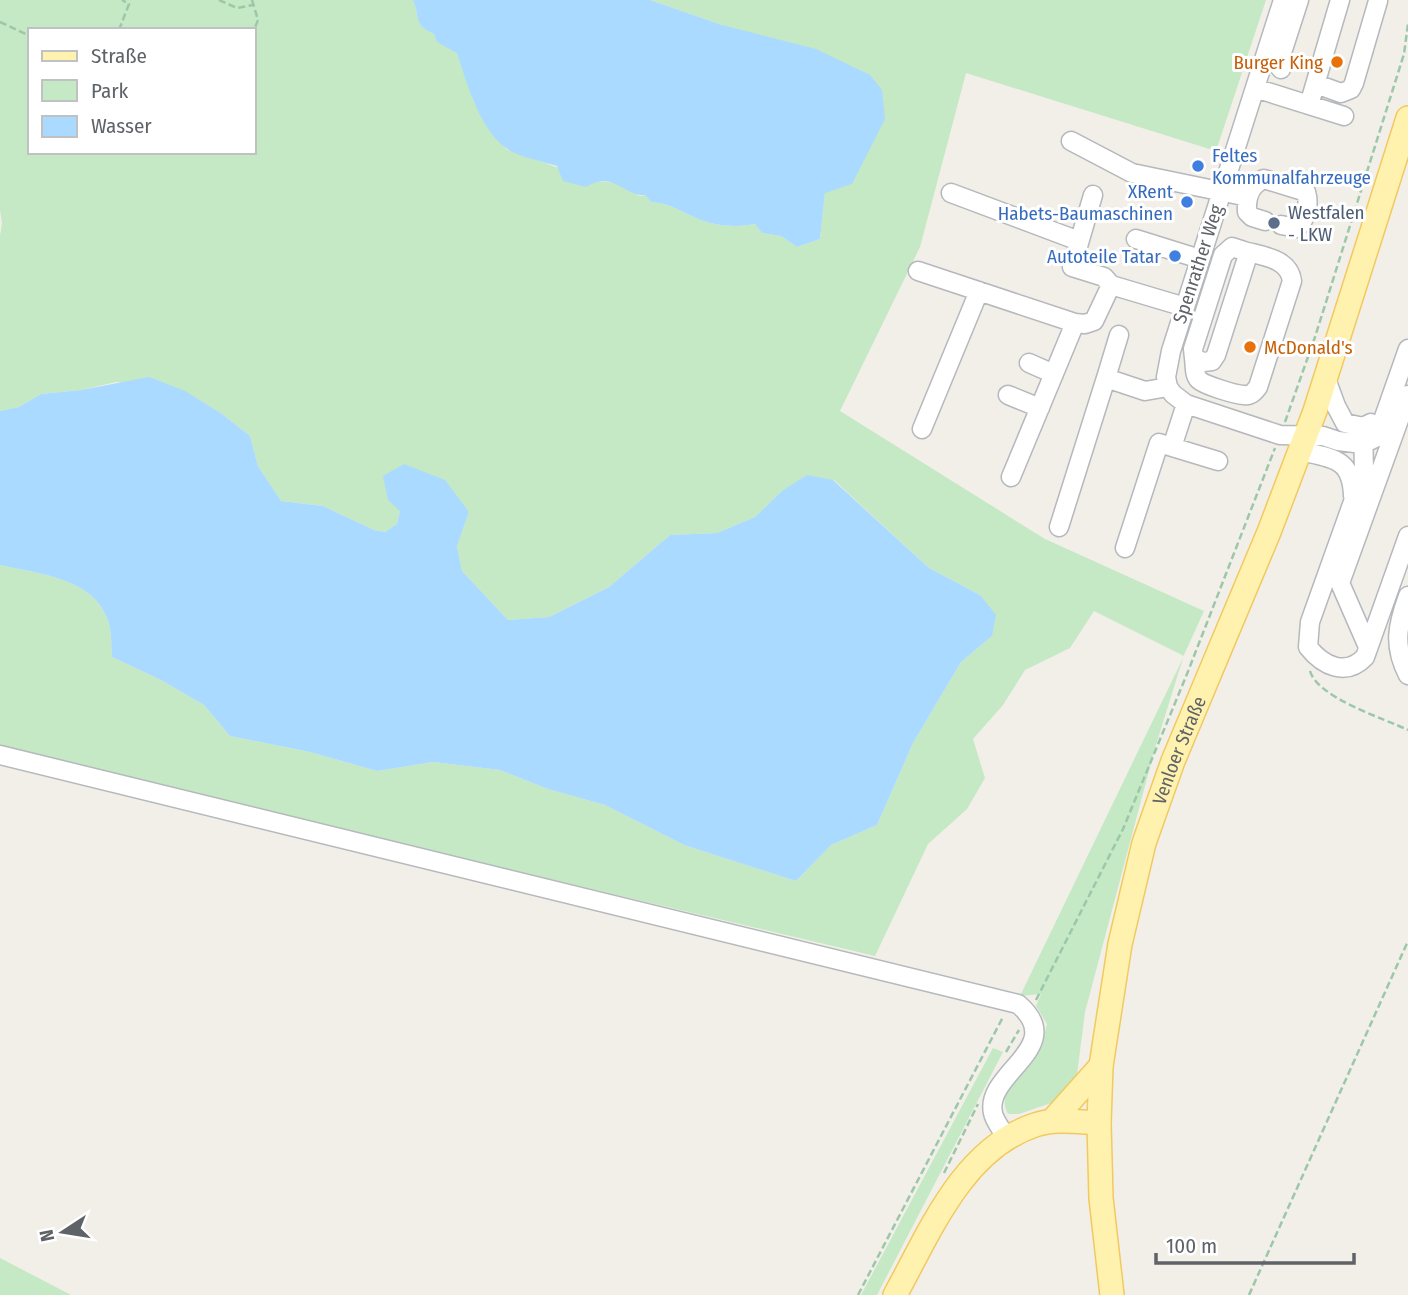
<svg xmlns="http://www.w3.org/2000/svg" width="1408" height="1295" viewBox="0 0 1408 1295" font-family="'Fira Sans Condensed',sans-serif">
  <rect width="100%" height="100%" fill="#f1efe8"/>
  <path fill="#c5e8c5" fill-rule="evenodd" d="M0,0H413C421,19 412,24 434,34L438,42L457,52L474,102L506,149L595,181L617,183L640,196L645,195L651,202C671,204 676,209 694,217C713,226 735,228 755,224L762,233L781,236L797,247L820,239L825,193L722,25L650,0H1266L1216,151L966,73L920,247L840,411L1045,539L1204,611L1184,655L1155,748L1085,1012L1076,1082L1057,1101L1019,1114H1008C994,1089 1028,1066 1040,1046C1044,1039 1045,1032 1047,1024L1036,1006L1041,994L1020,996L1184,656L1094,611L1070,648L1025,670L1003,705L973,739L985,778L967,809L928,844L875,956L0,749V565C39,574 97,578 109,624C112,634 111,646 112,657L161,680L204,705L230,736L310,752L377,771L433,762L500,770L548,789L605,805L684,845L796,881L831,845L877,825L913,743L961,662L992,636L980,595L929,568L834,480L782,491L755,517L717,533L670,535L609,587L549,617L508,620L462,571L457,546L469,512L400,511L397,524L385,532L374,530L323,506L281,501L258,466L250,436L222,414L185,392L116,382L81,390L41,394L19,407L0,411V236L2,223L0,210ZM30,30H254V152H30Z
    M993,1048L1003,1052L877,1295H861Z
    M0,1258L71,1295H0Z"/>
  <path fill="#aadaff" d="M413,0H650L722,25L816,49L870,75L882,90L885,119L852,184L825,193L820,239L797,247L781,236L762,233L755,224C735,228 713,226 694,217C676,209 671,204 651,202L645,195C623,196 614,170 586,187L563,181L557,166C544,162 516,156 506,148C479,128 467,83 457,53L437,42L434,34C412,24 421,19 413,0Z
    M149,377L185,391L222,414L250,436L258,466L281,501L323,506L374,530L385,532L397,524L400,511L388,500L383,476L404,464L445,480L469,512L457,546L462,571L508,620L549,617L609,587L670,535L717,533L755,517L782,491L807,475L833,480L929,568L980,595L996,615L992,636L961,662L913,743L877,825L831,845L796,881L684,845L605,805L548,789L500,770L433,762L377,771L310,752L230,736L204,705L161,680L112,657C111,646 112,634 109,624C97,578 39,574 0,565V411L19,407L41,394L81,390Z"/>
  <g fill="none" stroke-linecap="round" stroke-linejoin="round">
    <g stroke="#b5b8bc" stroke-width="21">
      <path id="minor" d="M1283,0L1171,351L1166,377L1168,387L1173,394L1186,404L1280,435L1323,436L1338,441L1363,444L1377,437L1408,349
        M1281,69L1278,65L1299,0
        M1316,84L1341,93L1351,89L1354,83L1378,1
        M1255,88L1344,116
        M1309,105L1340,0
        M1071,141L1132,173L1248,197
        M951,193L1079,241
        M1093,195L1072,267L1104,277L1111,285
        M1265,221L1252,217L1247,212C1246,197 1250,185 1264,179L1306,192C1310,205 1306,219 1297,228L1281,225
        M1136,239L1200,259
        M1232,247L1244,251L1247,258L1216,355L1212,361L1203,362L1194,358L1193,349L1223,255Z
        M918,271L1075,323L1085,324L1094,321L1111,285L1185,307
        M1194,358C1195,366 1194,375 1199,380C1204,385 1236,395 1244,395C1251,396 1254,392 1258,387L1292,281C1289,258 1262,256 1244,251
        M1029,363L1054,374
        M1106,378L1119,335
        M1326,379L1336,406L1345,423L1363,427L1371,423
        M1008,395L1040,408
        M1363,427L1364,471L1310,622L1308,647C1323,666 1346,677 1365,657L1408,536
        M922,429L979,291
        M1172,447L1218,461
        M1300,451C1332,458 1352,458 1353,496
        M1011,477L1075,323
        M1059,527L1106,378L1145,391L1168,387
        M1125,548L1159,443L1172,447L1186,404
        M1408,596C1397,626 1393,646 1408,675
        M1368,647L1340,583L1408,395
        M0,755L1018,1004C1069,1047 984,1073 993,1113C994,1120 1002,1130 1006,1137"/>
    </g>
    <g stroke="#f2c960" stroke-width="26">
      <g id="major">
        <path d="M1052,1121L1101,1066"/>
        <path d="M895,1295C929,1234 962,1149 1035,1125C1055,1118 1078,1122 1099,1123"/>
        <path id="s1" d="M1112,1295L1101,1198L1099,1123L1101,1066L1120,944L1144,843L1173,761L1269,532L1315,411L1408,118"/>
      </g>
    </g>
    <path stroke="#9cc7a9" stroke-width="2.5" stroke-dasharray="7 3.5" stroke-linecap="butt" d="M219,0L237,8L253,5
      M252,0L258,20L254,30
      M0,22L30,36
      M119,30L129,4L122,0
      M1285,422L1315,337L1404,54L1408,24
      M1310,671C1318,698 1383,718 1408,730
      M1036,1000L1123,829L1187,674L1275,448
      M1006,1052L1019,1030
      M944,1173L978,1104
      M858,1295L1003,1017
      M1249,1295L1408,941"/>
    <use href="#minor" stroke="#fff" stroke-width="18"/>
    <use href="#major" stroke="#fff2af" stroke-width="23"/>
  </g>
  <g fill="#e8710a" stroke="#fff" stroke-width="2.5">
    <circle cx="1337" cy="62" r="7"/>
    <circle cx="1250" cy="347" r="7"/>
  </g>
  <g fill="#3f7fe0" stroke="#fff" stroke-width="2.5">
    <circle cx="1198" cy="166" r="7"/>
    <circle cx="1187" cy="202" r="7"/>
    <circle cx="1175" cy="256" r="7"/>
  </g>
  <circle fill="#5c6f8a" stroke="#fff" stroke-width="2.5" cx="1274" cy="223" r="7"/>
  <g text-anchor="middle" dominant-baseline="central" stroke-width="6" stroke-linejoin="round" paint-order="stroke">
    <g font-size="19" fill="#c56008" stroke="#fff" text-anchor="end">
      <text x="1323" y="62">Burger King</text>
      <text x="1264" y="347" text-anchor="start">McDonald's</text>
    </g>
    <g font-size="19" fill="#366cbe" stroke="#fff" text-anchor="end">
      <text x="1212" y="155" text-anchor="start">Feltes<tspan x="1212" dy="22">Kommunalfahrzeuge</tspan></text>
      <text x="1173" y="191">XRent<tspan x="1173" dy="22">Habets-Baumaschinen</tspan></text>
      <text x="1161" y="256">Autoteile Tatar</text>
    </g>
    <g font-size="19" fill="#4e5e75" stroke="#fff" text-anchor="start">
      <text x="1288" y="212">Westfalen<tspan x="1288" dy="22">- LKW</tspan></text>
    </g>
    <g font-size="19" fill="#5f6368" stroke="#fff">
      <text transform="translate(1198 264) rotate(-72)">Spenrather Weg</text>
      <text stroke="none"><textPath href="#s1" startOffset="556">Venloer Straße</textPath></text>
    </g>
  </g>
  <rect x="28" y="28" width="228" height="126" fill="#ffffff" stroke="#bfc1c3" stroke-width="2"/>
  <rect x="42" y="51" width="35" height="10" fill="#fff2af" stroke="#bfc1c3" stroke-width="2"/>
  <text x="91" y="63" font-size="21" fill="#5f6368">Straße</text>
  <rect x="42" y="80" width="35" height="21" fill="#c5e8c5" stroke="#bfc1c3" stroke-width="2"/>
  <text x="91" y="98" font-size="21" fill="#5f6368">Park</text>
  <rect x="42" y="116" width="35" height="21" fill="#aadaff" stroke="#bfc1c3" stroke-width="2"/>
  <text x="91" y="133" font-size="21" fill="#5f6368">Wasser</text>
  <g transform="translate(63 1232) rotate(258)" stroke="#ffffff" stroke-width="5" paint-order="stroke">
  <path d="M0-5L12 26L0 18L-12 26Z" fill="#5f6368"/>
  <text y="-10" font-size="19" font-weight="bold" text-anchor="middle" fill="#5f6368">N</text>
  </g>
  <path d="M1156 1253v10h198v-10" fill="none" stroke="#5f6368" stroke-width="3.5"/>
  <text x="1166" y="1253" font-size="21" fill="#5f6368" stroke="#ffffff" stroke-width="5" paint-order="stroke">100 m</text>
</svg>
